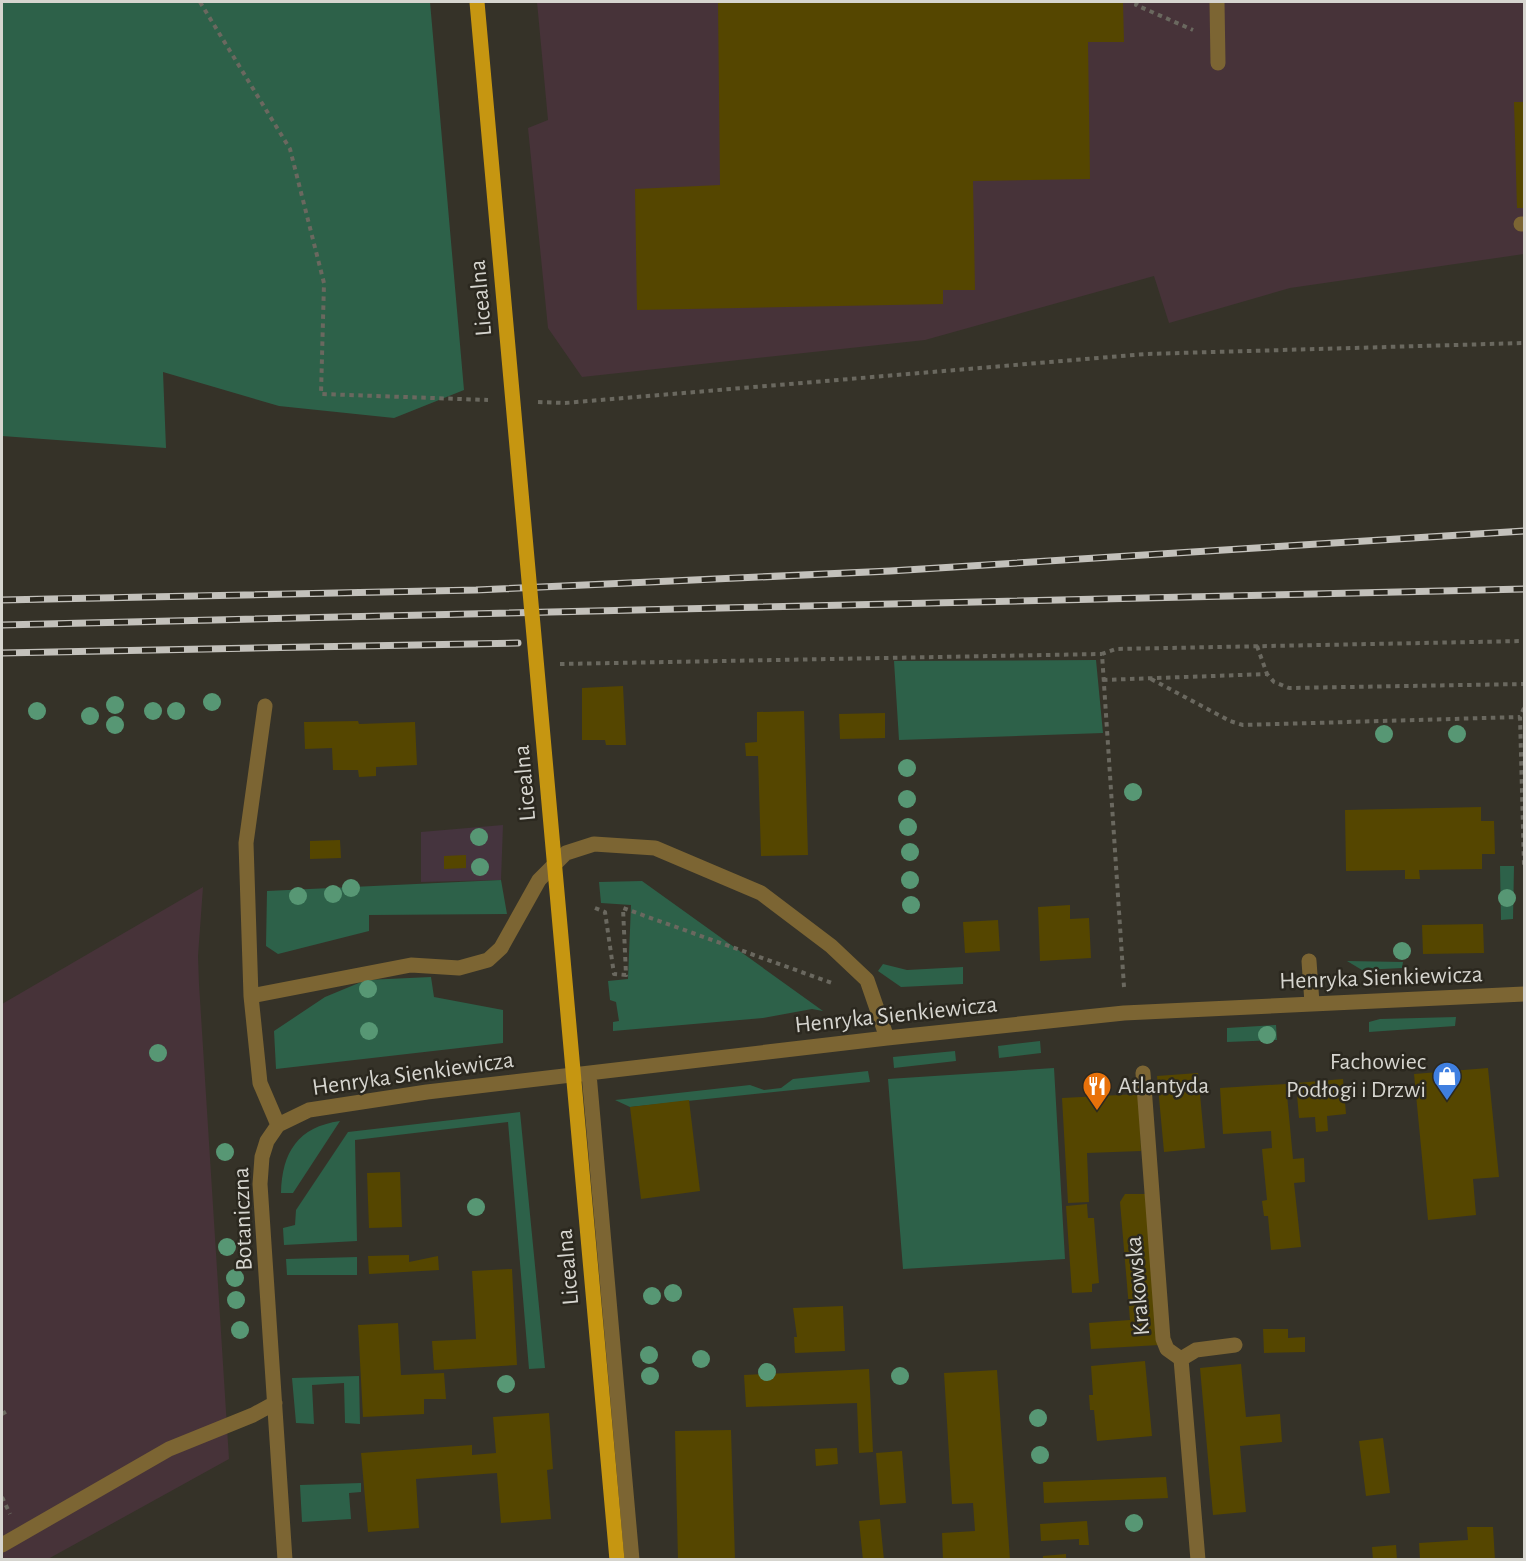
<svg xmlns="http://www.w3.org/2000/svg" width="1526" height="1561" viewBox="0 0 1526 1561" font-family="'Alegreya Sans',sans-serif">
  <rect width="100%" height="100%" fill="#353228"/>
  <path fill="#473339" d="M537,2H1524V254L1290,288L1169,323L1154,276L925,340L582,377L548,328L528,128L548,120Z
    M203,887L198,956L199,984L229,1459L48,1559H2V1004Z"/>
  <path fill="#45343e" d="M503,825L501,880L421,882V832Z"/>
  <path fill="#2d6149" d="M2,2H430L464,390L394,418L279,406L163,372L166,448L2,436Z
    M1096,660L1103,733L899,740L894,661Z
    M1500,866H1514L1513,919L1501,920Z
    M501,880L507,914L369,915V931L278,954L266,946L267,891Z
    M642,881L823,1011L812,1009L763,1018L613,1031V1022L619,1021L616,1002L610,1000L608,981L628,979L631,905L601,903L599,882Z
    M1347,961L1403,962L1402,968L1362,970Z
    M883,964L907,970L963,967V984L901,987L878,971Z
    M431,977L434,997L503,1010V1043L276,1069L274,1031L325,997L366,980Z
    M1456,1017L1455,1026L1369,1032V1022L1380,1019Z
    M1276,1025L1277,1040L1227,1042V1028Z
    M1040,1041L1041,1053L999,1058L998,1046Z
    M955,1051L956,1061L894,1068L893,1057Z
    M1054,1068L1065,1259L903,1269L888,1079Z
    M868,1071L870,1082L630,1107L615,1100L750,1085L764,1090L781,1088L793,1079Z
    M520,1112L545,1368L529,1369L508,1122L355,1140L357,1241L284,1245L283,1228L295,1225L296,1210L348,1132Z
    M340,1121L293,1193H281C282,1152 298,1127 340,1121Z
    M357,1257V1275H287L286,1259Z
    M359,1376L360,1424L345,1423L344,1383L312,1385L314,1424L296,1423L292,1378Z
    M361,1483V1492L349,1493L351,1519L302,1522L300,1485Z"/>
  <path fill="#554600" d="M718,2H1123L1124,42H1088L1090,179L973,181L975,290H943V304L637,310L635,189L720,185Z
    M1514,102H1524V208H1517Z
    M623,686L626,745H606L605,740H582V688Z
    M804,711L808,855L761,856L758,756H746L745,743L757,742V712Z
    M885,713V738L840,739L839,714Z
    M358,721L359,724L415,722L417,765L376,767V776L359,777L358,770H333L332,748L305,749L304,722Z
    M1481,807V821H1494L1495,854H1482V869L1419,870L1420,879H1405V870L1346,871L1345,810Z
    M340,840L341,858L310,859V841Z
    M466,855V868L444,869V856Z
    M1070,905V919L1089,918L1091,958L1040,961L1038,907Z
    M998,920L1000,951L965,953L963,922Z
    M1483,924L1484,953L1423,954L1422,925Z
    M1488,1068L1499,1177L1473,1179L1476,1215L1428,1220L1414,1074Z
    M1198,1073L1205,1148L1164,1152L1157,1076Z
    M1343,1079L1346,1114L1327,1116L1328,1131L1316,1132L1315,1117L1299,1118L1296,1083Z
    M1286,1084L1293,1159L1304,1158L1305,1182L1294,1183L1301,1247L1271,1250L1268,1216H1264L1262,1201L1267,1200L1262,1149L1272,1148L1271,1131L1223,1134L1220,1088Z
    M1139,1094L1141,1151L1087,1153L1089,1202L1068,1203L1062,1098Z
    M689,1100L700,1191L641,1199L630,1107Z
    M400,1172L402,1227L369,1228L367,1173Z
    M1125,1194H1148L1159,1345L1091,1349L1089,1323L1130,1320L1120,1202Z
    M1087,1204L1088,1218H1094L1099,1283L1092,1284V1292L1072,1293L1066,1206Z
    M409,1255V1262L438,1256L439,1270L369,1274L368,1256Z
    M512,1269L517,1365L434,1370L432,1341L476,1339L472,1271Z
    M843,1306L845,1351L795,1353L794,1337H797L793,1308Z
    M398,1323L401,1375L444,1373L446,1399H424V1414L363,1417L358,1325Z
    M1263,1329H1288V1338L1305,1337V1352L1264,1353Z
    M1145,1361L1152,1436L1097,1441L1094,1410H1090L1089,1395H1093L1091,1366Z
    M1241,1364L1246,1417L1280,1414L1282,1442L1240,1446L1246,1512L1213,1515L1200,1368Z
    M869,1369L873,1452L859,1453L857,1403L746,1407L744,1375Z
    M997,1370L1010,1560H943L942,1533L975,1531L973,1503L952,1504L944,1373Z
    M549,1413L553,1469L547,1470L551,1519L501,1523L497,1473L416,1479L419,1528L368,1532L361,1453L472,1445V1455L496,1453L493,1417Z
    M731,1430L735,1560H678L675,1431Z
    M1383,1438L1390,1493L1366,1496L1359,1441Z
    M837,1448L838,1464L816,1466L815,1449Z
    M902,1451L906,1503L880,1505L876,1453Z
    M1166,1477L1168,1498L1044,1503L1043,1482Z
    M880,1519L884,1560H863L859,1521Z
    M1087,1521L1089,1545H1079V1539L1041,1541L1040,1524Z
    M1467,1527H1493L1495,1560H1420L1419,1543L1468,1540Z
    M1396,1545L1397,1560H1373L1372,1547Z
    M1066,1554V1560H1043V1556Z"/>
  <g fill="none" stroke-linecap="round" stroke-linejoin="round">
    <path stroke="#6a685f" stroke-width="4" stroke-dasharray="4.5 4.5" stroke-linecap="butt" d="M200,2L290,149L324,283L321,394L488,400
      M1137,2L1136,5L1193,30
      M538,402L565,403L1145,354L1524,343
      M1257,646L1267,674
      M560,664L1102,654
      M1151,679L1230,721L1243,725L1520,717
      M1103,680L1267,674L1274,682L1289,688L1524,684
      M1524,708L1520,717L1524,865
      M595,908L605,912L614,974L626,975L623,908L832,983
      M1124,987L1102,654L1116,649L1524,641
      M2,1414L9,1410
      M2,1497L10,1514"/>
    <path stroke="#7c6533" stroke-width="15" d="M1217,2L1218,63
      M1521,224H1524
      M265,706L246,843L251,996L260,1083L278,1125
      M1309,961L1312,1003
      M251,996L411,965L459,968L488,960L501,948L539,880L566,853L594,844L655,848L761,893L831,946L867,980L887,1038
      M1143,1073L1163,1339L1167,1349L1181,1359L1198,1560
      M589,1074L632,1560
      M1181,1359L1196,1350L1235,1345
      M2,1545L169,1449L253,1415L275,1403
      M285,1560L260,1184L262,1157L267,1141L278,1125L309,1110L427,1092L887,1038L1124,1013L1524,994"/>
    <g stroke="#c3c1bb" stroke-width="7">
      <path id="rail" d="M2,600L476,590L890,571L1524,531
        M2,625L1524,589
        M2,653L518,643"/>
    </g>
    <use href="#rail" stroke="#2b281f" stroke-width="4.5" stroke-dasharray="14" stroke-linecap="butt"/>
    <path stroke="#c69611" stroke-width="15" d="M477,2L617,1560"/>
  </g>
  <g fill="#579774">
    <circle cx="212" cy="702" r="9"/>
    <circle cx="115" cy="705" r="9"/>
    <circle cx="37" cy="711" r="9"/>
    <circle cx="153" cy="711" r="9"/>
    <circle cx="176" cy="711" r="9"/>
    <circle cx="90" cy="716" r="9"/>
    <circle cx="115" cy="725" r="9"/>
    <circle cx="1384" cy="734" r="9"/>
    <circle cx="1457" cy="734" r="9"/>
    <circle cx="907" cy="768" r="9"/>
    <circle cx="1133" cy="792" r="9"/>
    <circle cx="907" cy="799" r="9"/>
    <circle cx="908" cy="827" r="9"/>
    <circle cx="479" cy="837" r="9"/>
    <circle cx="910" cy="852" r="9"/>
    <circle cx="480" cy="867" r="9"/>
    <circle cx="910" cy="880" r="9"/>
    <circle cx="351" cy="888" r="9"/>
    <circle cx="333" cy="894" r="9"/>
    <circle cx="298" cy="896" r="9"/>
    <circle cx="1507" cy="898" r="9"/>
    <circle cx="911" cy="905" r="9"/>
    <circle cx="1402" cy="951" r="9"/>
    <circle cx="368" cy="989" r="9"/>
    <circle cx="369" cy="1031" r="9"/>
    <circle cx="1267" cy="1035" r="9"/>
    <circle cx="158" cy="1053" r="9"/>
    <circle cx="225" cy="1152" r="9"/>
    <circle cx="476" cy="1207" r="9"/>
    <circle cx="227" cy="1247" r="9"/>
    <circle cx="235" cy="1278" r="9"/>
    <circle cx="673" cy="1293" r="9"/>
    <circle cx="652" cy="1296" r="9"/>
    <circle cx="236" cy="1300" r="9"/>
    <circle cx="240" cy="1330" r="9"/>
    <circle cx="649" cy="1355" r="9"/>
    <circle cx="701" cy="1359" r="9"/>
    <circle cx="767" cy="1372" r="9"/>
    <circle cx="650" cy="1376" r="9"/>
    <circle cx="900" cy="1376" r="9"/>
    <circle cx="506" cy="1384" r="9"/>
    <circle cx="1038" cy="1418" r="9"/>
    <circle cx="1040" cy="1455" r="9"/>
    <circle cx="1134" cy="1523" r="9"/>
  </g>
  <defs>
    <g id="shop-pin" transform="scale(1.5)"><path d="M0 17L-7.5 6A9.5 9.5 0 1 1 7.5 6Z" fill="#3f7fe0" stroke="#2b281f"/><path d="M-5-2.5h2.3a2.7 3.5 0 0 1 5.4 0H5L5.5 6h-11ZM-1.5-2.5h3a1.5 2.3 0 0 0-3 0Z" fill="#fff"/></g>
    <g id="restaurant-pin" transform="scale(1.5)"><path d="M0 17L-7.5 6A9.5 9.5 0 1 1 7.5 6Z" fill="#e8710a" stroke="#2b281f"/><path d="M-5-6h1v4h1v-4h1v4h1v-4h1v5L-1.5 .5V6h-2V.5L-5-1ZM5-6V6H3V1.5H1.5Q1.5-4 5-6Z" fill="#fff"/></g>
  </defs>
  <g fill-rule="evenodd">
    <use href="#shop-pin" x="1447" y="1076"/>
    <use href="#restaurant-pin" x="1097" y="1086"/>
  </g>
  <g text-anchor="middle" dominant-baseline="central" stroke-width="5" stroke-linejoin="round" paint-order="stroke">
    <g font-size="24" fill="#d6d5cf" stroke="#2b281f">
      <text transform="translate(481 298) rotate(-95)">Licealna</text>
      <text transform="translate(525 783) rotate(-95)">Licealna</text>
      <text transform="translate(1381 978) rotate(-2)">Henryka Sienkiewicza</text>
      <text transform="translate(896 1015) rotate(-6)">Henryka Sienkiewicza</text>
      <text transform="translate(413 1074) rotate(-8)">Henryka Sienkiewicza</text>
      <text transform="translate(243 1219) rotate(-92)">Botaniczna</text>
      <text transform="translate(568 1267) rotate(-95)">Licealna</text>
      <text transform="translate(1138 1286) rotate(-95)">Krakowska</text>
    </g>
    <g font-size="24" fill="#d6d5cf" stroke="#2b281f" text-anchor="end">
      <text x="1426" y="1062">Fachowiec<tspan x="1426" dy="28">Podłogi i Drzwi</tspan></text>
      <text x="1118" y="1086" text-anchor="start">Atlantyda</text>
    </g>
  </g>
  <rect width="1526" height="1561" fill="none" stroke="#d6d5cf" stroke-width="6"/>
</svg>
